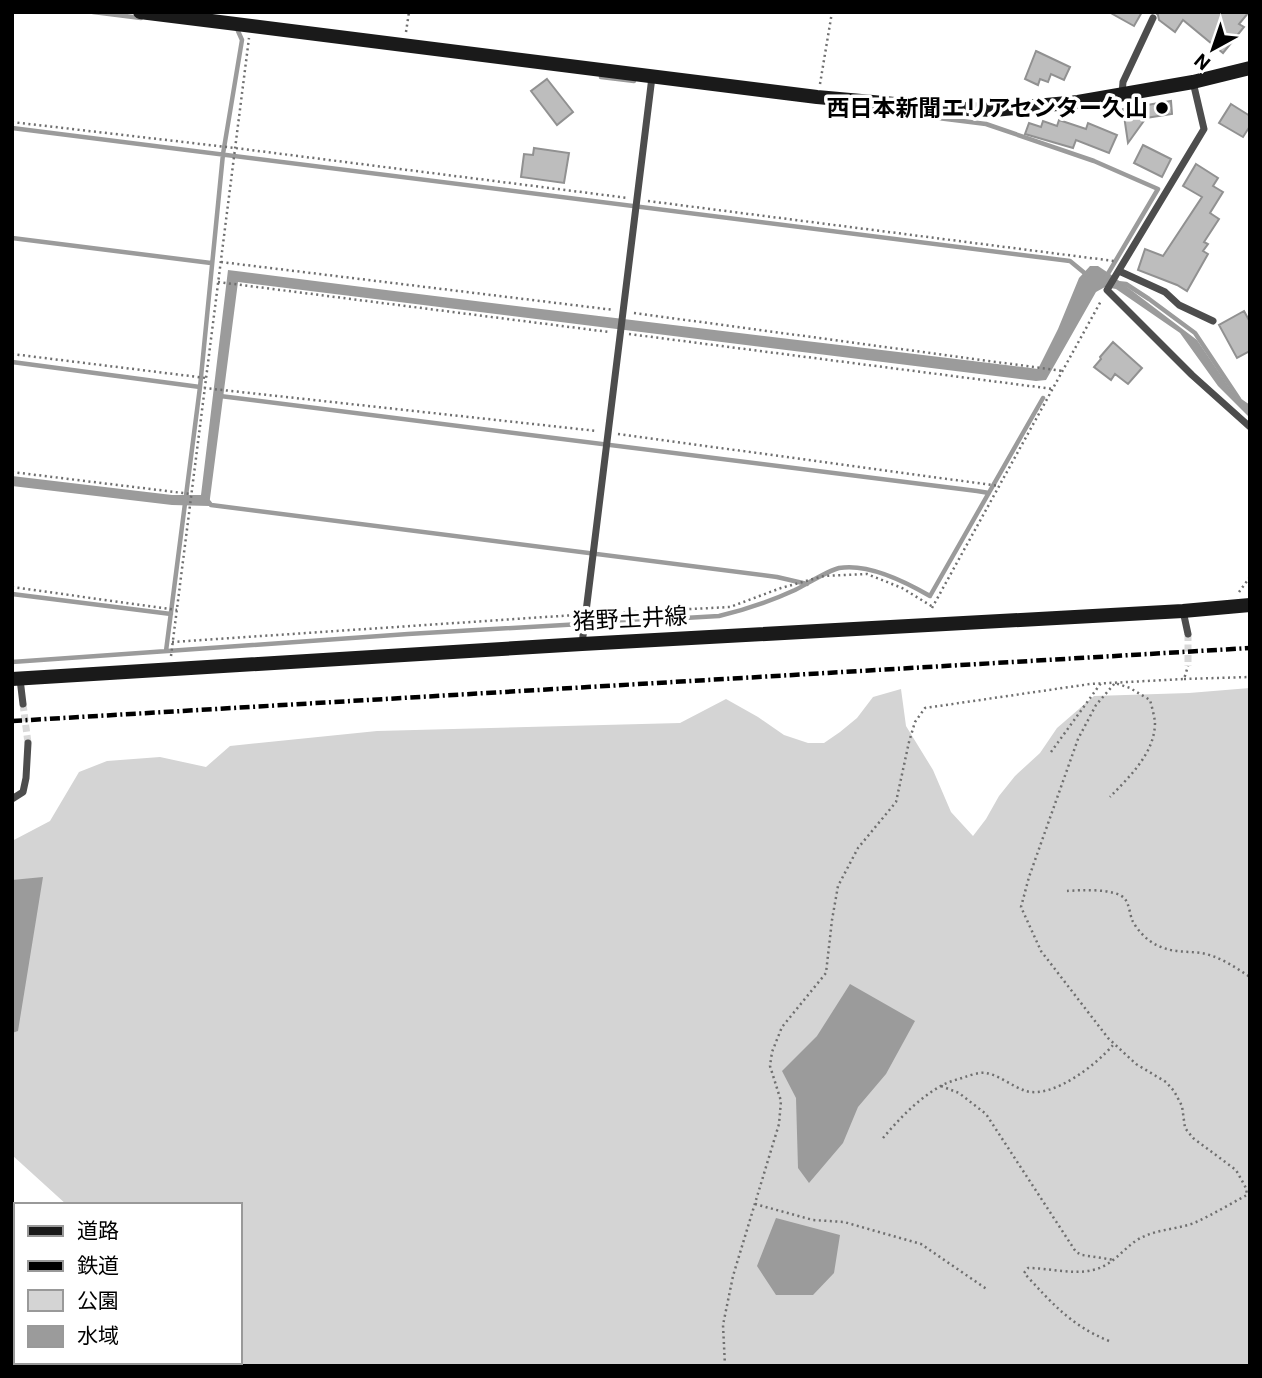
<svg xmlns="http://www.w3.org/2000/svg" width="1262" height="1378" viewBox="0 0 1262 1378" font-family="Roboto,'Noto Sans JP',sans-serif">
  <rect width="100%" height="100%" fill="#fff"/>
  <path fill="#d4d4d4" d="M1250,688V1366H102L104,1362H240V1205H67L12,1155V841L50,821L79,772L107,761L160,757L206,767L230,746L377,731L680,723L726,699L758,717L784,735L808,743H824L840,732L857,718L873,697L901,689L906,726L933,770L951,812L973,836L986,819L999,796L1015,776L1040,753L1057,728L1094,696L1189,693Z"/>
  <path fill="#9b9b9b" d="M1090,266H1098L1110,274L1197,340L1233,393L1250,405V418L1218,386L1180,333L1116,289L1105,287L1096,292L1046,380L1036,381L238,282L209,506L172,505L12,486V476L172,495H201L228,270C498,305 768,336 1038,369L1058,329L1079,278Z
    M43,877L18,1031L12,1033V880Z
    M850,984L915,1021L886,1074L858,1107L843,1143L809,1183L798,1168L796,1098L782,1071L817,1036Z
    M776,1218L840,1235L834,1273L813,1295H776L757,1266Z"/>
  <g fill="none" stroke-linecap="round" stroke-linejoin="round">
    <path stroke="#9b9b9b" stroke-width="4.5" d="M93,12L141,18
      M601,77L634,81
      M834,105L986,124L1094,161L1158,189L1106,277
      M12,128L1070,261L1087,275
      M12,238L211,263
      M1117,283L1126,284L1149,299L1195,333L1239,399
      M12,362L200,387
      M220,396L977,491L989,493
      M207,500L211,505L777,577L807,584
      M12,594L171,614
      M166,651L200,387L223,154L242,40L238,31
      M12,662L408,634L719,616C745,610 771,601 795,590C807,584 827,571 839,568C868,563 906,582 930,596L1043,398"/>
  </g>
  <path fill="#bdbdbd" stroke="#919191" stroke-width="2" d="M1109,12H1142L1134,26Z
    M1155,12H1249L1239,24L1244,27L1223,53L1183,20L1175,32L1159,20L1158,15Z
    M1036,51L1070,67L1064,80L1051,74L1048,82L1040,79L1038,85L1025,79Z
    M547,79L573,112L557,125L531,91Z
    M1171,101L1172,114L1146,118L1128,143L1123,109Z
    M1231,104L1250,116V126L1243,137L1219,123Z
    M1059,120L1086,129L1088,123L1117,135L1109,153L1076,140L1073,148L1025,134L1029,123L1041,127L1043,121L1057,126Z
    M1143,145L1171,159L1162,177L1134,163Z
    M534,148L569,153L564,183L521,177L524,154L533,155Z
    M1196,164L1218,178L1213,186L1223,192L1210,213L1219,219L1204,242L1208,244L1203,251L1208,254L1187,291L1177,285L1138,270L1145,249L1163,256L1202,197L1183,186Z
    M1244,311L1250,322V351L1237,358L1219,325Z
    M1113,342L1142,368L1128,384L1115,374L1111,380L1094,367L1101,359L1100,357Z"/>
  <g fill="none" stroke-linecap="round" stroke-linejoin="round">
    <path stroke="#d9d9d9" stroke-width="7" stroke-dasharray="7 3.5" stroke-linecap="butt" d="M1188,634V666
      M23,704L28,743"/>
    <path stroke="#6f6f6f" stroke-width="2.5" stroke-dasharray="2 3.5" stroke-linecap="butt" d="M406,32L409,12
      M820,84L832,12
      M12,122L235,148L628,198
      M648,201L1114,261
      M221,262L614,310
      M218,282L609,332
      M634,313L1063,371
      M629,334L1053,389
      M12,354L206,378
      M204,388L597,431
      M618,434L999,486
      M12,472L191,494
      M12,587L177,610
      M1239,592L1250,577
      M932,608L1101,301
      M596,614L730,607L781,588L824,576L867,574L902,588L933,607
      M172,642L575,615
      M171,656L249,38
      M1184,679L1250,677
      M1051,752L1101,683
      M1067,891C1080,890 1116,888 1125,899C1129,904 1130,914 1132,920C1137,930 1148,942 1159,946C1173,953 1187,951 1201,953C1219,956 1235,967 1250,977
      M941,1086L959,1093L986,1114L1076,1252L1082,1255L1115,1260
      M883,1138C899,1119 917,1100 939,1087C947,1082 956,1080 965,1077C971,1075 979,1072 986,1073C999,1075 1013,1087 1026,1091C1053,1099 1097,1064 1113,1045
      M755,1204L813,1220L844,1222L921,1244L988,1290
      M1109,1341C1070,1325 1052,1303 1024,1273L1028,1268C1049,1268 1073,1275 1093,1270C1112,1266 1122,1250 1137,1240C1155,1229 1175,1230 1194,1223C1212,1215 1230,1204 1247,1195L1246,1188L1236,1170L1193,1138L1185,1128L1182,1106L1174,1091L1166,1082L1136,1064L1108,1038L1041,951L1021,907L1029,877L1078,739L1096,705L1115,683L1130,688L1150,700C1152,707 1154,715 1155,722C1155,753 1130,776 1110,797
      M725,1366L723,1325L733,1276L779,1124L781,1101L770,1066L772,1052L782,1027L826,973L832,920L838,886L858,848L896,802L909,742L915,722L925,708L1090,684L1184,679L1188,666"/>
    <path stroke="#4d4d4d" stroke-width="7" d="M1193,82L1204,129L1107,290L1192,375L1250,427
      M1122,94L1123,82L1153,18
      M1119,271L1165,292L1179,305L1213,321
      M1183,611L1188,634
      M582,644L652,77
      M20,679L23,704
      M12,799L23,792L26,778L28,743"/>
    <path stroke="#1a1a1a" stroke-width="14" d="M140,12L817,97L939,108L994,110L1078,102L1193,82L1250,68
      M12,679L582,644L1183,611L1250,605"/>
    <path stroke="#000" stroke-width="4.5" stroke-dasharray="10 3.5 2 3.5" stroke-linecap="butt" d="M12,721L1250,648"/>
  </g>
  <circle fill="#000" stroke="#fff" stroke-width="2.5" cx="1162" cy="108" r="7"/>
  <g text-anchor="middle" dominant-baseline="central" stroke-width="7" stroke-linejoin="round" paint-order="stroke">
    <g font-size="23" font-weight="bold" fill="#000" stroke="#fff" text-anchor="end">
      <text x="1148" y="108">西日本新聞エリアセンター久山</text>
    </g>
    <g font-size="23" fill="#000" stroke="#fff">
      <text transform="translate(630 619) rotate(-3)">猪野土井線</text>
    </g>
  </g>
  <rect width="1262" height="1378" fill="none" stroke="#000000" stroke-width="28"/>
  <rect x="14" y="1203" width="228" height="161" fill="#ffffff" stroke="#999999" stroke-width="2"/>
  <rect x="28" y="1226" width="35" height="10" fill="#1a1a1a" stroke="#999999" stroke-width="2"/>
  <text x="77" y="1238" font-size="21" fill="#000000">道路</text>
  <rect x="28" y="1261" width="35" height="10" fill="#000000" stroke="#999999" stroke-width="2"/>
  <text x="77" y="1273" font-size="21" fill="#000000">鉄道</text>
  <rect x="28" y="1290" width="35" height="21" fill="#d4d4d4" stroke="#999999" stroke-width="2"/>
  <text x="77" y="1308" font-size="21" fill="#000000">公園</text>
  <rect x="28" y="1326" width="35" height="21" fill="#9b9b9b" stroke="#999999" stroke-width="2"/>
  <text x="77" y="1343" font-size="21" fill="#000000">水域</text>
  <g transform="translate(1213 49) rotate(220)" stroke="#ffffff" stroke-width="5" paint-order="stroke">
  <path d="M0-5L12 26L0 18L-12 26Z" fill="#000000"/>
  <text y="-10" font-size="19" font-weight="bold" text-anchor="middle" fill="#000000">N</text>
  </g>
</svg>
